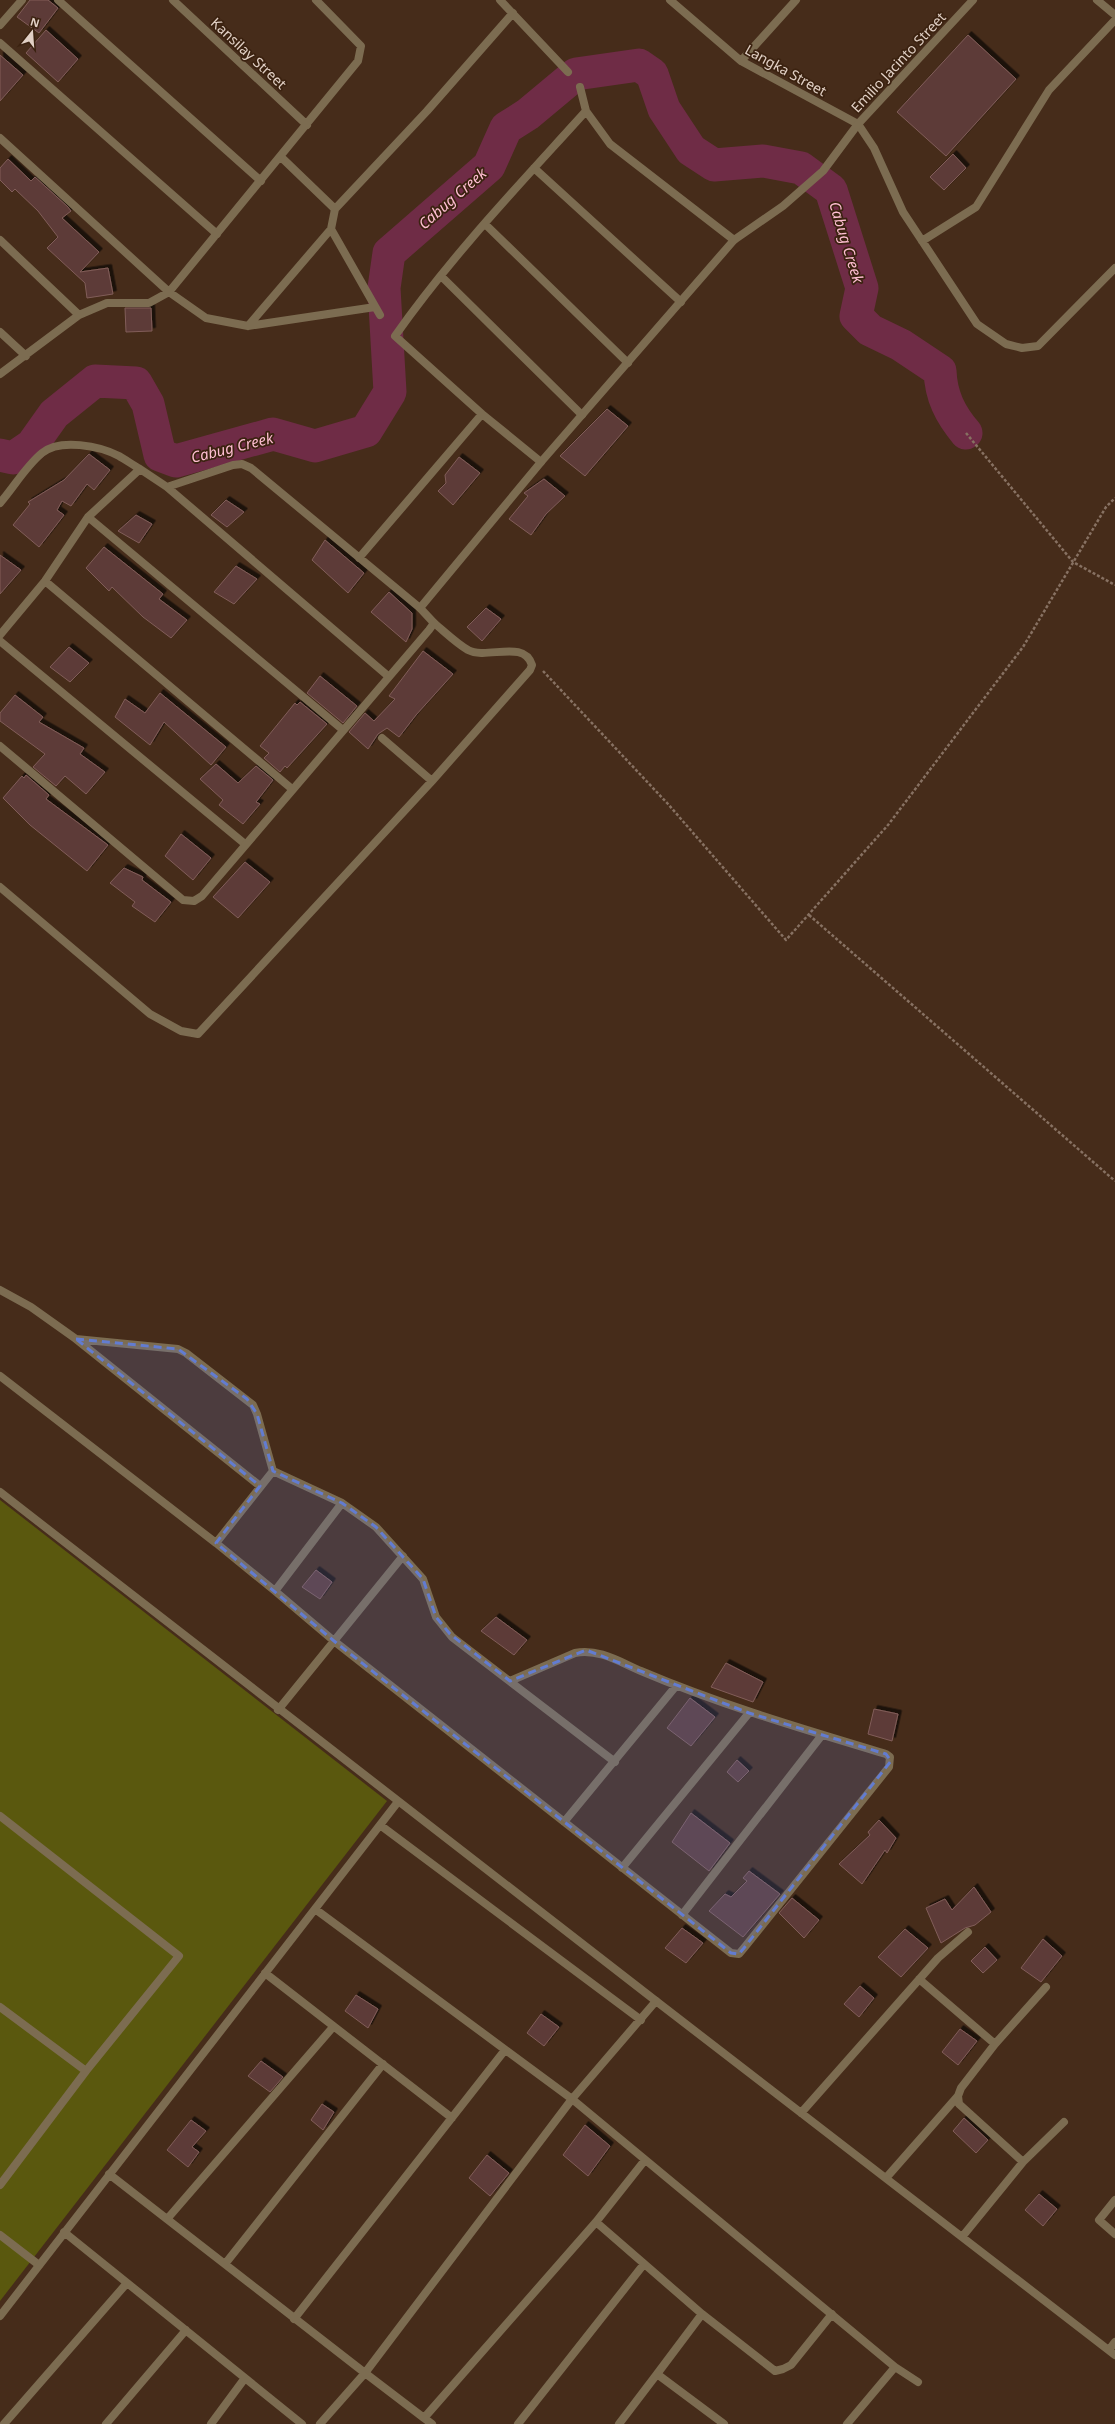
<svg xmlns="http://www.w3.org/2000/svg" width="1115" height="2424" viewBox="0 0 1115 2424" font-family="'Noto Sans',sans-serif">
  <defs>
    <filter id="shadow"><feDropShadow dx="3.5" dy="-3.5" stdDeviation="0" flood-color="#0009"/></filter>
  </defs>
  <rect width="100%" height="100%" fill="#462c1a"/>
  <path fill="#5a580e" d="M0,1500L387,1801L0,2301Z"/>
  <g fill="none" stroke-linecap="round" stroke-linejoin="round">
    <path stroke="#6f2c46" stroke-width="33" d="M0,455L13,458L32,445L54,414L95,381L136,383L148,404L160,455L176,461L273,434L315,446L366,431L390,392L384,288L389,253L489,166L506,128L528,114L576,74L639,65L652,74L664,109L691,150L714,165L763,161L801,168L831,190L862,288L856,316L870,330L901,345L940,371C941,396 950,414 966,433"/>
  </g>
  <path fill="#5d3b37" stroke="#815d59" filter="url(#shadow)" d="M30,0H48L58,8L39,33L17,17Z
    M46,30L78,59L58,82L26,53Z
    M968,35L1016,79L946,156L897,112Z
    M0,55L23,75L0,101Z
    M953,154L966,168L944,190L930,177Z
    M8,159L31,181L35,177L68,207L71,211L62,218L99,252L80,272L108,268L113,294L87,298L85,283L47,248L58,237L38,211L15,189L12,192L0,180V168Z
    M125,308H151L152,331L126,332Z
    M607,409L628,426L585,476L560,456Z
    M89,454L110,470L94,490L87,484L71,506L62,501L57,510L64,515L39,547L13,525L30,504L28,502L64,480Z
    M459,457L480,473L453,505L438,491L446,483L445,475Z
    M544,479L565,496L546,514L531,535L509,519L528,496L524,493Z
    M226,500L244,512L227,527L211,515Z
    M136,515L152,524L139,543L118,531Z
    M325,540L364,573L348,593L312,560Z
    M104,547L163,594L159,599L187,620L171,638L143,617L112,587L109,591L86,568Z
    M0,555L21,570L0,594Z
    M236,566L257,579L234,604L214,592Z
    M389,592L412,613V629L406,642L371,612Z
    M486,608L501,619L482,641L467,627Z
    M69,647L89,663L70,682L50,667Z
    M423,651L453,674L416,715L399,737L387,728L378,734L368,749L349,732L365,713L374,721L395,699L389,696Z
    M320,676L357,706L343,723L307,693Z
    M160,693L226,747L211,765L164,722L150,745L115,717L125,699L145,713Z
    M15,695L43,717L39,722L84,748L80,754L105,772L86,794L65,776L56,786L33,767L45,754L0,721V713Z
    M300,702L327,724L287,768L285,766L280,772L264,758L269,753L260,746L295,703L297,705Z
    M216,764L238,783L256,766L273,780L256,802L260,804L243,824L219,805L223,800L200,779Z
    M26,775L49,795L46,799L108,845L87,871L30,825L3,798L22,776L24,778Z
    M181,834L211,858L193,880L165,856Z
    M245,862L270,882L238,918L213,897Z
    M124,868L143,877L142,880L171,902L155,922L132,906L135,902L110,883Z
    M316,1570L332,1582L320,1599L302,1587Z
    M496,1617L527,1640L514,1655L481,1631Z
    M726,1663L763,1682L753,1702L711,1687Z
    M690,1698L715,1717L691,1746L667,1728Z
    M874,1709L898,1714L892,1741L868,1734Z
    M737,1760L749,1771L738,1782L727,1772Z
    M691,1813L730,1843L709,1871L672,1842Z
    M879,1820L896,1838L887,1853L885,1850L862,1884L839,1864L870,1835L868,1832Z
    M749,1871L780,1894L743,1937L709,1911L725,1894L731,1897L747,1881L743,1878Z
    M974,1887L991,1912L975,1925L965,1928L941,1943L926,1908L945,1899L952,1910Z
    M792,1898L819,1920L804,1938L779,1913Z
    M682,1928L703,1943L686,1963L665,1948Z
    M905,1929L928,1948L901,1977L878,1957Z
    M1043,1939L1062,1956L1041,1982L1021,1968Z
    M985,1947L997,1960L983,1973L971,1961Z
    M860,1986L874,1998L859,2017L844,2004Z
    M356,1995L378,2009L368,2028L345,2011Z
    M541,2014L559,2027L544,2046L527,2033Z
    M960,2029L977,2041L958,2065L942,2052Z
    M261,2061L283,2077L270,2092L248,2076Z
    M322,2104L334,2112L323,2130L311,2120Z
    M964,2118L988,2140L976,2153L953,2131Z
    M191,2120L206,2131L192,2147L199,2152L188,2167L167,2150Z
    M585,2125L610,2146L588,2176L563,2155Z
    M487,2155L509,2173L490,2196L469,2178Z
    M1039,2194L1057,2209L1043,2226L1025,2210Z"/>
  <g fill="none" stroke-linecap="round" stroke-linejoin="round">
    <path stroke="#877162" stroke-width="2.5" stroke-dasharray="3 2" stroke-linecap="butt" d="M966,433L1073,562L1115,585
      M543,671L668,804L786,940L888,825L1023,647L1106,507L1115,498
      M809,915L1115,1181"/>
    <path stroke="#7c6c51" stroke-width="8" d="M0,1816L179,1956L86,2071L0,2185
      M0,2007L86,2071
      M0,2235L39,2265"/>
    <path stroke="#7c6c51" stroke-width="8" d="M58,0L261,181
      M173,0L307,125
      M500,0L568,72
      M670,0L741,61L858,124L874,148L903,212L977,324L1006,344L1022,348L1038,346L1115,268
      M1097,0L1115,15
      M0,25L22,0
      M0,43L217,234
      M741,61L796,0
      M580,87L586,111L610,144L734,240
      M0,138L169,292L206,318L248,326L375,307
      M534,168L681,302
      M335,209L427,111L513,13
      M485,224L628,363
      M331,229L380,315
      M0,240L79,315
      M922,241L976,207L1049,90L1115,20
      M441,276L582,415
      M248,326L331,229L335,209L281,157
      M0,332L26,356
      M0,374L79,315L107,303H149L169,292L358,61L361,46L316,0
      M482,414L395,336C452,255 520,184 586,111
      M167,487L388,676
      M0,503C14,487 26,466 42,453C60,438 100,446 119,456C126,460 133,465 140,469
      M88,517L343,730
      M359,558L482,414L541,462
      M45,581L292,789
      M0,635L45,581L88,517L140,469L167,487L233,465L242,464L251,468L420,608
      M0,641L245,844
      M382,738L432,781
      M0,887L150,1014L181,1031L198,1034L432,781L530,670L532,665C524,639 487,660 468,650C456,643 445,632 434,623
      M0,1290L31,1307L76,1339L260,1486
      M76,1339L178,1349L186,1353L253,1405L257,1414L273,1471
      M0,1376L216,1543
      M275,1591L216,1543L273,1471L342,1503
      M510,1681L575,1653C598,1648 620,1662 641,1671C721,1705 803,1729 886,1754L890,1757L889,1767L744,1948L739,1954L731,1953L334,1641L275,1591L342,1503L376,1527L423,1579L436,1617L452,1637L615,1762
      M278,1710L403,1556
      M564,1822L676,1686
      M380,1825L641,2020
      M622,1868L749,1713
      M315,1909L572,2099L365,2373L424,2418
      M682,1915L822,1735
      M265,1973L452,2118
      M919,1979L995,2044L961,2088L958,2096L959,2104L1023,2162L962,2237
      M995,2044L1046,1987
      M801,2113L938,1958L968,1932
      M645,2160L596,2222L702,2314
      M1023,2162L1064,2122
      M109,2174L365,2373L320,2424
      M886,2178L958,2096
      M1115,2200L1099,2220L1115,2234
      M168,2218L333,2027
      M64,2232L302,2424
      M225,2264L383,2064
      M0,2316L397,1803
      M294,2319L505,2050
      M1109,2350L1115,2342
      M895,2367L918,2382
      M4,2424L127,2283
      M106,2424L186,2330
      M211,2424L245,2378
      M432,2424L424,2418L596,2222
      M518,2424L644,2264
      M619,2424L657,2374
      M724,2424L657,2374L702,2314L775,2371L783,2369L791,2365L832,2314
      M847,2424L895,2367L572,2099L656,2001L1115,2355"/>
    <path stroke="#7c6c51" stroke-width="8" d="M0,746L183,900L194,901L202,896L429,630L434,623L420,608L541,462L734,240L783,206L823,171L858,124L973,0
      M0,1492L656,2001"/>
  </g>
  <path fill="#627cd1" fill-opacity="0.2" stroke="#627cd1" stroke-width="3" stroke-dasharray="8 5" stroke-linejoin="round" d="M76,1339L178,1349L247,1399L257,1414L273,1471L342,1503L376,1527L423,1579L436,1617L450,1634L510,1681L586,1650L749,1713L886,1754L891,1761L744,1948L739,1954L731,1953L334,1641L216,1543L260,1486Z"/>
  <g text-anchor="middle" dominant-baseline="central" stroke-width="3.5" stroke-linejoin="round" paint-order="stroke">
    <g font-size="14" fill="#e1d0c5" stroke="#3b2210">
      <text transform="translate(249 53) rotate(43)">Kansilay Street</text>
      <text transform="translate(898 62) rotate(-47)">Emilio Jacinto Street</text>
      <text transform="translate(786 70) rotate(29)">Langka Street</text>
    </g>
    <g font-size="15" font-style="italic" fill="#febed2" stroke="#3b2210">
      <text transform="translate(452 198) rotate(-41)">Cabug Creek</text>
      <text transform="translate(847 242) rotate(73)">Cabug Creek</text>
      <text transform="translate(232 447) rotate(-14)">Cabug Creek</text>
    </g>
  </g>
  <g transform="translate(32 32) rotate(17)" stroke="#3b2210" stroke-width="3" paint-order="stroke">
  <path d="M0-3L7 15L0 10L-7 15Z" fill="#e1d0c5"/>
  <text y="-6" font-size="11" font-weight="bold" text-anchor="middle" fill="#e1d0c5">N</text>
  </g>
</svg>
